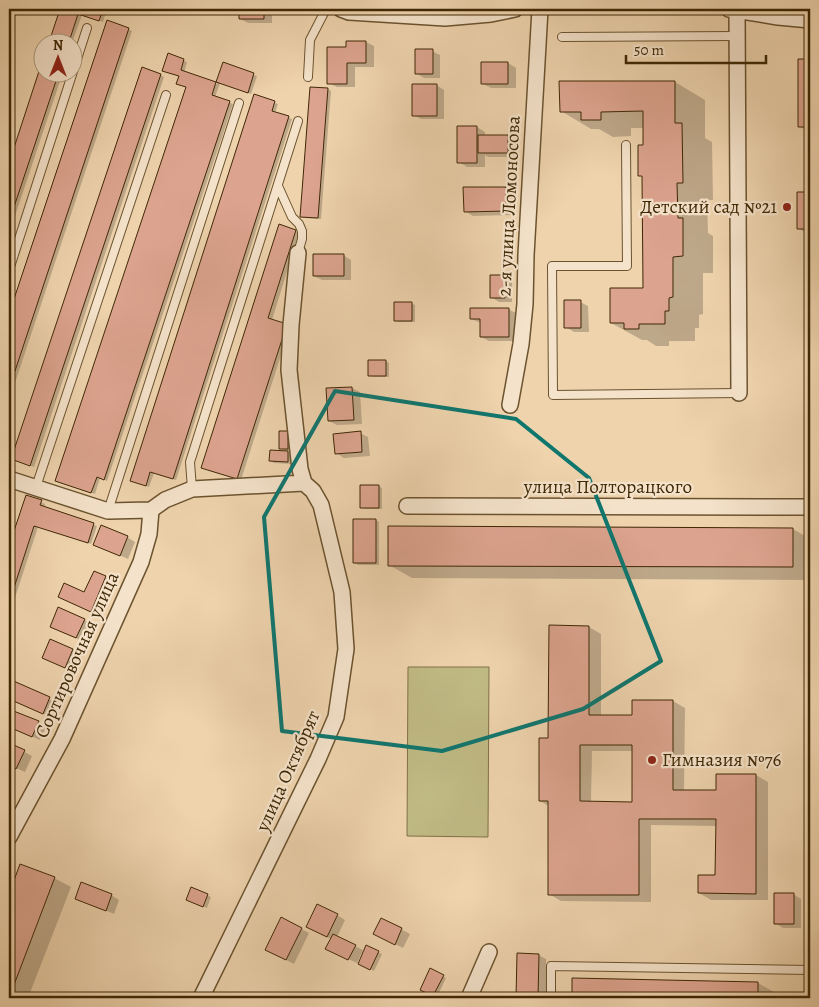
<svg xmlns="http://www.w3.org/2000/svg" width="819" height="1007" viewBox="0 0 819 1007" font-family="Alegreya,serif">
  <rect width="100%" height="100%" fill="#eed3ad"/>
  <filter id="stains"><feTurbulence type="fractalNoise" baseFrequency=".004" numOctaves="4"/><feColorMatrix values="0 0 0 0 .2 0 0 0 0 .09 0 0 0 0 .02 0 0 0 .5 -.17"/></filter>
  <radialGradient id="worn" r=".72"><stop offset=".6" stop-color="#630" stop-opacity="0"/><stop offset="1" stop-color="#630" stop-opacity=".3"/></radialGradient>
  <path fill="#c0ba85" stroke="#807145" d="M408,667H489L488,837L407,836Z"/>
  <path fill="#0003" fill-rule="evenodd" d="M61,9L79,15L81,9H107L103,22L82,15L72,43L50,42Z
    M240,9H272V23H248L240,19Z
    M107,22L132,31L9,401V318Z
    M366,42L374,46V67H355V87H337L329,83L348,49Z
    M432,51L440,55V78H424L416,73Z
    M169,55L187,62L184,73L217,84L224,64L257,76L251,94L220,83L215,97L233,104L107,481L100,478L95,494L60,482L187,87L178,84L180,77L167,72Z
    M799,60H810V131H807L799,126Z
    M508,63L516,68V88H491L483,84Z
    M42,65V72H63L9,234V167Z
    M160,75L164,77L34,467L16,461Z
    M675,82L705,100V138L712,142L713,200H707L708,233L713,236V273H703V314L699,315V328H695V341H669V346H656L647,340H642L611,323L644,289L643,177L640,175L644,147V128H631V136L613,137L599,129H591L561,111Z
    M436,85L444,90V119H421L413,115Z
    M328,89L331,91L321,219L305,218L301,216Z
    M254,96L278,104L275,113L292,119L176,480L154,473L149,487L135,482Z
    M477,127L485,132V137L507,136L515,141V157H488L485,155V167H467L459,162Z
    M506,189L514,193V215L473,216L465,211Z
    M799,194H810V233H806L798,228Z
    M279,226L299,233L272,320L290,327L241,480L206,469Z
    M343,255L351,260V280H322L314,276Z
    M504,276L512,280V302H499L491,297Z
    M580,302L588,306L589,332H574L566,327Z
    M411,303L415,305V322H399L395,320Z
    M508,309L516,313L517,341H489L481,337V323L471,319Z
    M386,361L389,363V377H373L370,375Z
    M352,388L360,392L362,424L337,425L329,421Z
    M288,433L292,435V451H285L292,454L291,464L274,463L271,461L287,452L280,448Z
    M360,433L368,437L370,456L344,458L336,453Z
    M379,486L382,488V509H365L361,507Z
    M26,496L45,504L44,508L97,526L91,544L38,527L10,613L9,550Z
    M376,520L379,522V565H358L354,563Z
    M389,527L793,529L810,539V580L412,578L389,565Z
    M127,537L135,542L128,559L95,544Z
    M94,572L114,582L99,615L59,597L85,593Z
    M84,620L92,624L84,642L51,626Z
    M589,627L601,634V716H634L673,701L685,708L684,792H717L756,775L768,782V900H711L699,893L717,876V826L651,825V902L561,901L549,894V806L540,801L549,739ZM592,751H633V803H591Z
    M73,650L80,655L73,671L43,657Z
    M9,680L57,703L51,717L9,699Z
    M12,711L46,727L40,740L9,726V718Z
    M9,744L32,756L25,772L9,765Z
    M21,866L54,878L71,887L28,998H9V898Z
    M192,889L211,897L207,908L191,901Z
    M793,894L801,899V928H783L775,923Z
    M111,895L119,900L114,914L76,898Z
    M337,915L345,920L337,937L363,950L357,963L335,953L331,939L315,931Z
    M382,919L410,934L403,948L383,938Z
    M301,929L309,933L294,964L266,950Z
    M367,947L382,954L374,971L363,965Z
    M518,955H538L546,959V998H518Z
    M431,970L446,978L437,997L422,989Z
    M573,980L758,983L781,996V998H573Z"/>
  <path fill="#dca38e" stroke="#3f2805" fill-rule="evenodd" d="M60,9L78,14L69,42H49Z
    M80,9H103L99,21L78,14Z
    M239,9H264V19H239Z
    M107,20L129,28L9,389V314Z
    M346,41H366V63H347V84H327V47H346Z
    M415,49H433V74H415Z
    M168,53L184,59L181,70L216,82L212,95L230,101L104,480L97,477L91,493L55,481L186,87L176,84L179,76L162,71Z
    M798,59H810V127H798Z
    M42,62V72H59L9,222V163Z
    M223,62L254,73L248,93L216,82Z
    M481,62H508V84H481Z
    M142,67L161,74L30,466L11,459Z
    M559,81H675V123H682L683,183H677L678,218H683V256L673,257V297L669,298V311H665V324H639V329H624V323H610V288H643L642,176H638V145H643V111L601,112V120H581V112H560Z
    M412,84H437V116H412Z
    M310,87L328,88L318,218L300,217Z
    M254,94L275,101L272,111L289,116L173,479L150,472L146,486L130,481Z
    M457,126H477V163H457Z
    M478,135H508V153H478Z
    M463,187H506V211L464,212Z
    M797,192H810V229H797Z
    M279,224L296,230L268,318L287,324L237,479L201,468Z
    M313,254H344V276H313Z
    M490,275H505V298H490Z
    M564,300H581V328H564Z
    M394,302H412V321H394Z
    M470,308H509V337H480V319H470Z
    M368,360H386V376H368Z
    M352,387L354,420L328,421L326,388Z
    M279,431H288V449H279Z
    M361,431L362,452L335,454L333,434Z
    M270,450L288,451V462L269,461Z
    M360,485H379V508H360Z
    M26,495L42,500L40,505L94,523L88,543L34,526L9,603V546Z
    M353,519H376V563H353Z
    M101,525L128,536L120,556L93,545Z
    M388,526L793,528V567L388,566Z
    M94,571L106,576L91,612L58,597L64,583L84,592Z
    M58,607L85,619L76,638L50,627Z
    M549,625L589,626V715H632V700H673V790H716V774H756V894L698,893V875H715L716,819H639V895H548V801H539V738H548ZM580,745H632V802L580,801Z
    M50,639L73,649L65,668L42,658Z
    M9,679L50,697L43,714L9,699Z
    M11,710L39,721L32,737L9,727V715Z
    M9,743L25,750L16,769L9,765Z
    M20,864L55,877L9,998V894Z
    M81,882L112,894L106,911L75,899Z
    M191,887L208,894L203,907L186,900Z
    M774,893H794V924H774Z
    M317,904L338,914L327,937L306,927Z
    M281,917L302,928L286,960L265,950Z
    M381,918L402,928L395,945L373,934Z
    M333,934L356,945L348,960L325,949Z
    M366,945L379,951L370,970L358,964Z
    M517,953L539,954L538,998H516Z
    M430,968L444,975L433,996L420,990Z
    M572,978L758,982V998H572Z"/>
  <g fill="none" stroke-linecap="round" stroke-linejoin="round">
    <g stroke="#6b532f" stroke-width="10">
      <path id="lane" d="M562,37L737,36
        M308,77L310,40L326,9
        M626,145L627,266H552L553,395L739,393
        M278,186L292,217L299,224L302,231V239L298,253
        M9,270L87,28
        M36,487L166,95
        M192,489L190,462L298,121
        M108,511L239,103
        M551,998V966L810,970"/>
    </g>
    <g stroke="#6b532f" stroke-width="18">
      <path id="street" d="M341,9L349,12L445,18L491,14L515,9
        M729,9L778,17L810,20
        M737,11L739,393
        M510,405L521,344L525,304L526,255L540,9
        M9,479L108,511L151,510L165,500L192,489L304,483
        M407,506L810,507
        M9,837L62,739L141,562L149,534L151,510
        M201,998L318,759L336,717L346,649L342,592L321,505L313,491L304,483L300,469L289,370L291,325L298,253
        M469,998L489,952"/>
    </g>
    <use href="#lane" stroke="#f4e2ca" stroke-width="8"/>
    <use href="#street" stroke="#f4e2ca" stroke-width="15"/>
  </g>
  <path fill="none" stroke="#0f766e" stroke-width="4" stroke-linejoin="round" d="M335,391L516,419L589,478L661,661L583,709L442,751L282,731L264,517Z"/>
  <g fill="#8f2418" stroke="#f4e2ca" stroke-width="2">
    <circle cx="787" cy="207" r="5"/>
    <circle cx="652" cy="760" r="5"/>
  </g>
  <g text-anchor="middle" dominant-baseline="central" stroke-width="4.5" stroke-linejoin="round" paint-order="stroke">
    <g font-size="19" fill="#3f2805" stroke="#f4e2ca">
      <text transform="translate(509 206) rotate(-87)">2-я улица Ломоносова</text>
      <text x="608" y="487">улица Полторацкого</text>
      <text transform="translate(77 655) rotate(-66)">Сортировочная улица</text>
      <text transform="translate(288 771) rotate(-66)">улица Октябрят</text>
    </g>
    <g font-size="19" fill="#3f2805" stroke="#f4e2ca" text-anchor="end">
      <text x="777" y="207">Детский сад №21</text>
      <text x="662" y="760" text-anchor="start">Гимназия №76</text>
    </g>
  </g>
  <rect width="819" height="1007" fill="none" stroke="#eed3ad" stroke-width="30"/>
  <rect x="10" y="10" width="799" height="987" fill="none" stroke="#3f2805" stroke-width="2.5"/>
  <rect x="15" y="15" width="789" height="977" fill="none" stroke="#3f2805"/>
  <g transform="translate(58 58)"><circle r="24" fill="#f4e2ca" stroke="#ac987b"/>
  <path d="M0-4L9 19L0 12L-9 19Z" fill="#8f2418"/>
  <text y="-8" font-size="14" font-weight="bold" text-anchor="middle" fill="#3f2805">N</text>
  </g>
  <path d="M626 55v8h140v-8" fill="none" stroke="#3f2805" stroke-width="2.5"/>
  <text x="634" y="55" font-size="15" fill="#3f2805" stroke="#f4e2ca" stroke-width="4" paint-order="stroke">50 m</text>
  <rect width="100%" height="100%" filter="url(#stains)"/>
  <rect width="100%" height="100%" fill="url(#worn)"/>
</svg>
